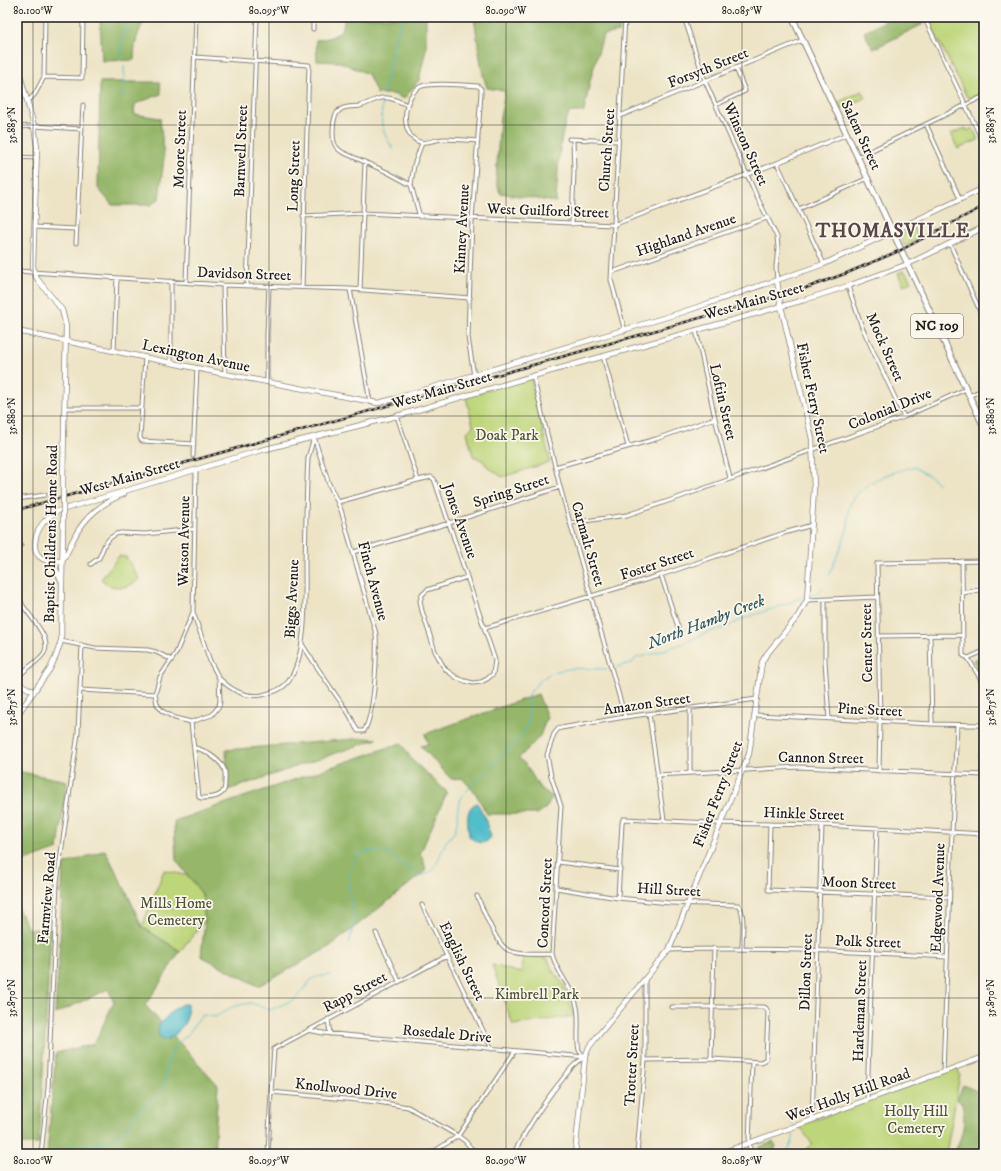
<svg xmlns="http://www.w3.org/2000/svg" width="1001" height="1171" viewBox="0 0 1001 1171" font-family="'IM FELL DW Pica',serif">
  <rect width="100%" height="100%" fill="#fbf7ec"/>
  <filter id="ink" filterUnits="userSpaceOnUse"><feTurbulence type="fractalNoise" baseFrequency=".025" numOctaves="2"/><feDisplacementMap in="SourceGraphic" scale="8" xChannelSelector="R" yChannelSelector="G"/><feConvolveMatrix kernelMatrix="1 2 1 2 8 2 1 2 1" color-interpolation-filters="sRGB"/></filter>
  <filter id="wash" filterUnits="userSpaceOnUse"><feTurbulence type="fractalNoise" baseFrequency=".012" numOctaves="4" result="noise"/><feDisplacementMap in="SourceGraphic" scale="16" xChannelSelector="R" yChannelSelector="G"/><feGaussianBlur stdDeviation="0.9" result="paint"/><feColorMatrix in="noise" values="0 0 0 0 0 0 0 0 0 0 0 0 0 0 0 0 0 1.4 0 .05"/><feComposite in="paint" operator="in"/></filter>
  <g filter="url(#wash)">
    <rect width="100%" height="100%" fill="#ede4c6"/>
    <path fill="#bed67a" stroke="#6d794b" d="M927,17H984V92L970,99L967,97Z
      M862,91L866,97L841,110L837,103Z
      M966,128L967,131L973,128L978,140L958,149L951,134Z
      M914,228L920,239L904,246L901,238V234Z
      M903,271L906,273L911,282L903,285L898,273Z
      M530,376L550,462L502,477L488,467L482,460L473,456L467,432L473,426L466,397Z
      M119,556L126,557L139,579C127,590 112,590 101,579Z
      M164,870L189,876L202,894L205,921L180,951L142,927Z
      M524,956L547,958L554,973L564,985L574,1016L513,1025L492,965L521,973Z
      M957,1067L960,1075L946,1154H802L812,1144L799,1126Z"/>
    <path fill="#96b76a" stroke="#596a43" d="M100,17H146C138,32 134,43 134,60L102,61Z
      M344,17H426V49L419,80L404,99L393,94H377L368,74L340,62L317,61L316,40C330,39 346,34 344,17Z
      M474,17H621L619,32L603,35L590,81L584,112H570C558,132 558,178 556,202L500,193L496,180L500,118L505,91L487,88L482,71Z
      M893,17H919L923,24L873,49L864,32Z
      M100,82H160L161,94L135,104L134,114L160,118L164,158L159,199L151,205H112L98,188Z
      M984,656V682L973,660Z
      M538,694L547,717L540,736L519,758L527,766L539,787L553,797L546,808L536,814H487L476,794L462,778L451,779L421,746L428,744L425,734Z
      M365,738L377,739L228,790L226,750Z
      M401,743L412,760L447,792L420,854L423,858L426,870L392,898L329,947L258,986L201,956L205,921L202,894L176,860L174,821Z
      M17,771L67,781L58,849L17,864Z
      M105,850L129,897L142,927L180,951C168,969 158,988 145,1005L218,1085L214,1154H47L56,1053L94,1044L114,1002L108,989L55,1014L60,943L63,865Z
      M17,906L28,929L51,930L39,1144H17Z
      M963,1085L979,1092L984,1093V1154H954C962,1136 967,1122 962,1103L957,1100Z
      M773,1142L776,1145L774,1154H756L760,1147Z"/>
    <path fill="#51becb" stroke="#366d74" d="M477,803L485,817L491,837C485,846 476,843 469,836C468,824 464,808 477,803Z
      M182,1004H187C187,1010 188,1016 186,1020C182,1029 171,1041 162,1040L158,1033V1026L173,1010Z"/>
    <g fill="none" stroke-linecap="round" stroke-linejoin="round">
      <path stroke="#51becb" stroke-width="1" d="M123,61C120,43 121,31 134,17
        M383,93L401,17
        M123,97L125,86L124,66
        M382,102C382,112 380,123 384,132C386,138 390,143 393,149
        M829,575C835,560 843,545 847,530C849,522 847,513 850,505C859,483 892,471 914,467L931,477L939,484
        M810,595L819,593L822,588
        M617,667L632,663L636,658L649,655L684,643L708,632L724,628L745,618L787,604L803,596
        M349,943L355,919L350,898L348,879L350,870L358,854L372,851L388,852L396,860L411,869L417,876C438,875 438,856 446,842C450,837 455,833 456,827C459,816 455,808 462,797C472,783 485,771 497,759C508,749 524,737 528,722C530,714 528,706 527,698C546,662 573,669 607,669
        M791,1119L793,1124
        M787,1153L792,1143L794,1134
        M59,1154L71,1144L73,1143L79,1148L106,1141L117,1136L126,1129L132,1118L164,1088L166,1069L172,1051L178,1043L189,1033L200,1017L203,1015L215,1017L232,1007L244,1004L251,1003L270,1010L295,999L311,980L316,977L330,975"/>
    </g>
  </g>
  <g filter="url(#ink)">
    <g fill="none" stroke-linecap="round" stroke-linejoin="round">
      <g stroke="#848071" stroke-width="5">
        <path id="street" d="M684,17L705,81L758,199L777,237L778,248L776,267L777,281
          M868,17L869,19
          M924,17L984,144
          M313,29V17
          M195,57L309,65L302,287
          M44,77L82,78L83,17
          M28,101L35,94L44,77L45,17
          M407,105C398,101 388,95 378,99C372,101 366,104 360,106C356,107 352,106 348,107C334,108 333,122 333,133C333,141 334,147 342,152L387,172L411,185
          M716,105L745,91L736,68
          M620,116L803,40
          M926,124L960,199
          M17,127L34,126L82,129
          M569,139L618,141
          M17,157L37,158
          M858,157L984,96
          M777,163L824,264
          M799,209L868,178
          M303,216L363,213L613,225L777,163L847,134
          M420,217L411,185L414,165L422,143
          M572,224L574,171L573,140
          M34,227L76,229
          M76,243L83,105
          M950,244L984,320
          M17,271L223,285L350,289L470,298
          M612,272L767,218
          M186,282L196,17
          M223,285L225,374
          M247,285L257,17
          M848,286L862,327L904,417
          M350,289L370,402
          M360,290L365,162
          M696,330L715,418L730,478
          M625,331L611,280L625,17
          M114,350L117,278
          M603,356L628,446
          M145,357L140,438L142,441L194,444
          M171,362V281
          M474,376L468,337L472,220L481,93V89L478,86C465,85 432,83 422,86C403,93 398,136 420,142C426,144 436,139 444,139C455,139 466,140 478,141
          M533,376L560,487L625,717
          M267,382V335L269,286
          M969,396L984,389
          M65,408H142
          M397,416L418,480
          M193,456L197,368
          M555,467L656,439L715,418
          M17,499L45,495
          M338,502L418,480L431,477L434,479L495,660L493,674L487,679L481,682L473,683L465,681L457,678L446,670L442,664L435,651L422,611L420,601L422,595L427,590L467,577
          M571,523L627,515L680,497L904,417L966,389
          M17,546L21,545
          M354,552L449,523L560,487
          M962,561L963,655L964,656L968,658L980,678L984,689
          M91,564L99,558L105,544L110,538L116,534L121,533L145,534L194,529
          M661,575L678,627
          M17,589C19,594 20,599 22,604C29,616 53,639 44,653C38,663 24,668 17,679
          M963,593L984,589
          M807,600L877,597
          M825,600V661L829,719
          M193,612L176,653L160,677L155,694L157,704L162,711L175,718L191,722L212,715L219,706L220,701L219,678L210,661L193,612L196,471
          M485,628L661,575L784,533L812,525
          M930,635L932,724
          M878,636L963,635
          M61,641L95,648L148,650L156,652L172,660
          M302,644C317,668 333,691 349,714C353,720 354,726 358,731H364C375,713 377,655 376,634L341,510L329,484L314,437
          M968,658L984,651
          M219,678C230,689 245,698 262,695C272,693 282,690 288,682C308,656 305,594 305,562C306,528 306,493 308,458L314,437
          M80,690L155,694
          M649,714L664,820
          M755,715L932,724L984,725
          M191,722L199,797L201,798C207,798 214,798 219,795C225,792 225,787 225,782C225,778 226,773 224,769C221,761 204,749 195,748
          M879,771L880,721L877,563L984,561
          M690,773V708
          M657,775L799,767L984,775
          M982,775L984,744
          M770,824L768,890L949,897
          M558,862L620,870
          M556,888L618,898L670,903L738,905C746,912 742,937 742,948
          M477,896C483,909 496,944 508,950C521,956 539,954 552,954
          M618,898L622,823L623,819L711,823L822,825L984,834
          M422,905L492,1049
          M376,933L399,981
          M669,950C761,947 854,951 947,957
          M328,1019L330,1034
          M308,1030L323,1033L585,1057
          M585,1057C583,1055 580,1053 579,1050C576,1041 580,1019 577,1007C573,987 557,974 552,954L561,806L551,776L547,755L554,734L558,729L561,728L625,717L757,699
          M711,1059L714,948
          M645,1060L711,1059L761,1062L766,1059L768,1012L766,1008L764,1007H672
          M943,1072L952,832L957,725
          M271,1092L378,1102L408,1107L458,1136L465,1141L476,1154
          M867,1099L877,828
          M812,1120L822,825
          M41,1154L48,1088L57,882L78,733L82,645
          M268,1154L271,1092L274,1049L447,956
          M430,1154L458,1136L515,1051
          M513,1154C528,1128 542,1104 561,1081C568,1072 574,1063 585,1057
          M637,1154L645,1060V980
          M751,1154L749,1143L752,1062"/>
      </g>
      <g stroke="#848071" stroke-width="6">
        <path id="secondary" d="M17,64L34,126L37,147L33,265L34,273L38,280L62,310L66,326L63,482
          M17,331L225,374L378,403L394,399L680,313L824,264L984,188
          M48,561L56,569L61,581
          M62,561C56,561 49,562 43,559C29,552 36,532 43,523C47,518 53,514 58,511L258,451L397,416L533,376L804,300L848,286L908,264L984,227
          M62,561C68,553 70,545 75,536C85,517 103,502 124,494
          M17,682L34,692
          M17,715L50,669L56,656L61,641L63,525
          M575,1154L585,1057L589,1047L596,1038L669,950L749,754L762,662L766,655L798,616L807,600L814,489L812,439L781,306L777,281
          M719,1154L984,1057"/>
      </g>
      <g stroke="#848071" stroke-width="7">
        <path id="primary" d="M792,17L984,427"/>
      </g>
      <use href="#street" stroke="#fff" stroke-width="3"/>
      <use href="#secondary" stroke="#fff" stroke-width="4.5"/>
      <use href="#primary" stroke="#fff" stroke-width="5"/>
      <g stroke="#1c1c1c" stroke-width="2.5">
        <path id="rail" d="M17,510L803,289L847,273L901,250L984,206"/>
      </g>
      <use href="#rail" stroke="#fbf7ec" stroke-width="1" stroke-dasharray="3" stroke-linecap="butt"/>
      <g stroke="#848071" stroke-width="6" stroke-linecap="butt">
        <path id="secondary-bridge" d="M63,525V482"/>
      </g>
      <use href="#secondary-bridge" stroke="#fff" stroke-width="4.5"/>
    </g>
  </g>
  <path fill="none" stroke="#1c1c1c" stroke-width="1" stroke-opacity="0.45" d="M33,17V1154M269,17V1154M506,17V1154M742,17V1154M979,17V1154M17,125H984M17,416H984M17,707H984M17,998H984"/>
  <g text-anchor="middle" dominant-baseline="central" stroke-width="3.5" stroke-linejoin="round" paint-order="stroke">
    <rect fill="#fbf7ec" stroke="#5f5e5a" stroke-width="1" x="911" y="314" width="52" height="24" rx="3"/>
    <g font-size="14" font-weight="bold" fill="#1c1c1c">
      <text x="937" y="326">NC 109</text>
    </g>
    <g font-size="15" fill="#1c1c1c" stroke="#fbf7ec">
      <text transform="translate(708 68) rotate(-22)">Forsyth Street</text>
      <text transform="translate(861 135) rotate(65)">Salem Street</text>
      <text transform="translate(746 144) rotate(66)">Winston Street</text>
      <text transform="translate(180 149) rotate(-88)">Moore Street</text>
      <text transform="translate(607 150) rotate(-86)">Church Street</text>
      <text transform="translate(241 151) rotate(-88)">Barnwell Street</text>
      <text transform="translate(294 176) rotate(-88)">Long Street</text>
      <text transform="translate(548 211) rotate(2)">West Guilford Street</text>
      <text transform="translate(462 229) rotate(-87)">Kinney Avenue</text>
      <text transform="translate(686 235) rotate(-19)">Highland Avenue</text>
      <text transform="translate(244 274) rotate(2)">Davidson Street</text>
      <text transform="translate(754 301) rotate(-16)">West Main Street</text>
      <text transform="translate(885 347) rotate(66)">Mock Street</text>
      <text transform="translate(196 356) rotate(12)">Lexington Avenue</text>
      <text transform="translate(442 390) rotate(-16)">West Main Street</text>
      <text transform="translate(813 398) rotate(78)">Fisher Ferry Street</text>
      <text transform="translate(723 402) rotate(77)">Loftin Street</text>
      <text transform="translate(890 409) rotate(-22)">Colonial Drive</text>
      <text transform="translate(130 477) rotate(-16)">West Main Street</text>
      <text transform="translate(511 491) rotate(-18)">Spring Street</text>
      <text transform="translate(460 521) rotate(71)">Jones Avenue</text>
      <text transform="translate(51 534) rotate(-89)">Baptist Childrens Home Road</text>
      <text transform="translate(184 541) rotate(-89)">Watson Avenue</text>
      <text transform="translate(588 544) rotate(74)">Carmalt Street</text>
      <text transform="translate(657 564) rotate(-18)">Foster Street</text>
      <text transform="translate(373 581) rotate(75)">Finch Avenue</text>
      <text transform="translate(292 599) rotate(-87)">Biggs Avenue</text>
      <text transform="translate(867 643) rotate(-91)">Center Street</text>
      <text transform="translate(647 704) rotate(-8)">Amazon Street</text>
      <text transform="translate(870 710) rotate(3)">Pine Street</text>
      <text transform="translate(821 758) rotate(1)">Cannon Street</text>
      <text transform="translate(718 794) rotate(-69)">Fisher Ferry Street</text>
      <text transform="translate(804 814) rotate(2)">Hinkle Street</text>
      <text transform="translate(859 883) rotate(2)">Moon Street</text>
      <text transform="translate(669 890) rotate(3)">Hill Street</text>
      <text transform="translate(47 898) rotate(-85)">Farmview Road</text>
      <text transform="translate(938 898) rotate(-88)">Edgewood Avenue</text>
      <text transform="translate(545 903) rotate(-87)">Concord Street</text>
      <text transform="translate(868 942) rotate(2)">Polk Street</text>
      <text transform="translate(462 961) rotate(64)">English Street</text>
      <text transform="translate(806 972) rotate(-88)">Dillon Street</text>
      <text transform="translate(355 992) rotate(-28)">Rapp Street</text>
      <text transform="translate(860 1011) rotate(-88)">Hardeman Street</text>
      <text transform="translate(447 1034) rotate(5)">Rosedale Drive</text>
      <text transform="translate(632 1065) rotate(-87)">Trotter Street</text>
      <text transform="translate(346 1089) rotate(6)">Knollwood Drive</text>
      <text transform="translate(848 1095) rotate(-20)">West Holly Hill Road</text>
    </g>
    <g font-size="15" fill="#4d5438" stroke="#fbf7ec">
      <text x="507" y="435">Doak Park</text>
      <text x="176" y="903">Mills Home<tspan x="176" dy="17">Cemetery</tspan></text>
      <text x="537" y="994">Kimbrell Park</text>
      <text x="916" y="1111">Holly Hill<tspan x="916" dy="17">Cemetery</tspan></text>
    </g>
    <g font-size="16" font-style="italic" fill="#315d62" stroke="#fbf7ec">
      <text transform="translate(706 622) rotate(-21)">North Hamby Creek</text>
    </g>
    <g font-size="19" font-weight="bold" letter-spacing="1" fill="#594747" stroke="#fbf7ec">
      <text x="893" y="231">THOMASVILLE</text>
    </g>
  </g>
  <rect width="1001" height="1171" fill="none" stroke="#fbf7ec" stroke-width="44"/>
  <rect x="22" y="22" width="957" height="1127" fill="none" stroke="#1c1c1c" stroke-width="1.5"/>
  <g font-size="10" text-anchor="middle" fill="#1c1c1c">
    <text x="33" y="14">80.100°W</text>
    <text x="269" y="14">80.095°W</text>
    <text x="506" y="14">80.090°W</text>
    <text x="742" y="14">80.085°W</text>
    <text transform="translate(11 125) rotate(-90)" y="4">35.885°N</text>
    <text transform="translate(990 125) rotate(-90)" y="4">35.885°N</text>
    <text transform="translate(11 416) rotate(-90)" y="4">35.880°N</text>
    <text transform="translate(990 416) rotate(-90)" y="4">35.880°N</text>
    <text transform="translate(11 707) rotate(-90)" y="4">35.875°N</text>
    <text transform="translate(990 707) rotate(-90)" y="4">35.875°N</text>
    <text transform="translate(11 998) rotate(-90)" y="4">35.870°N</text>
    <text transform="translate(990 998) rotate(-90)" y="4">35.870°N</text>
    <text x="33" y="1164">80.100°W</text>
    <text x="269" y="1164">80.095°W</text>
    <text x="506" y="1164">80.090°W</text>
    <text x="742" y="1164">80.085°W</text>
  </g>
</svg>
